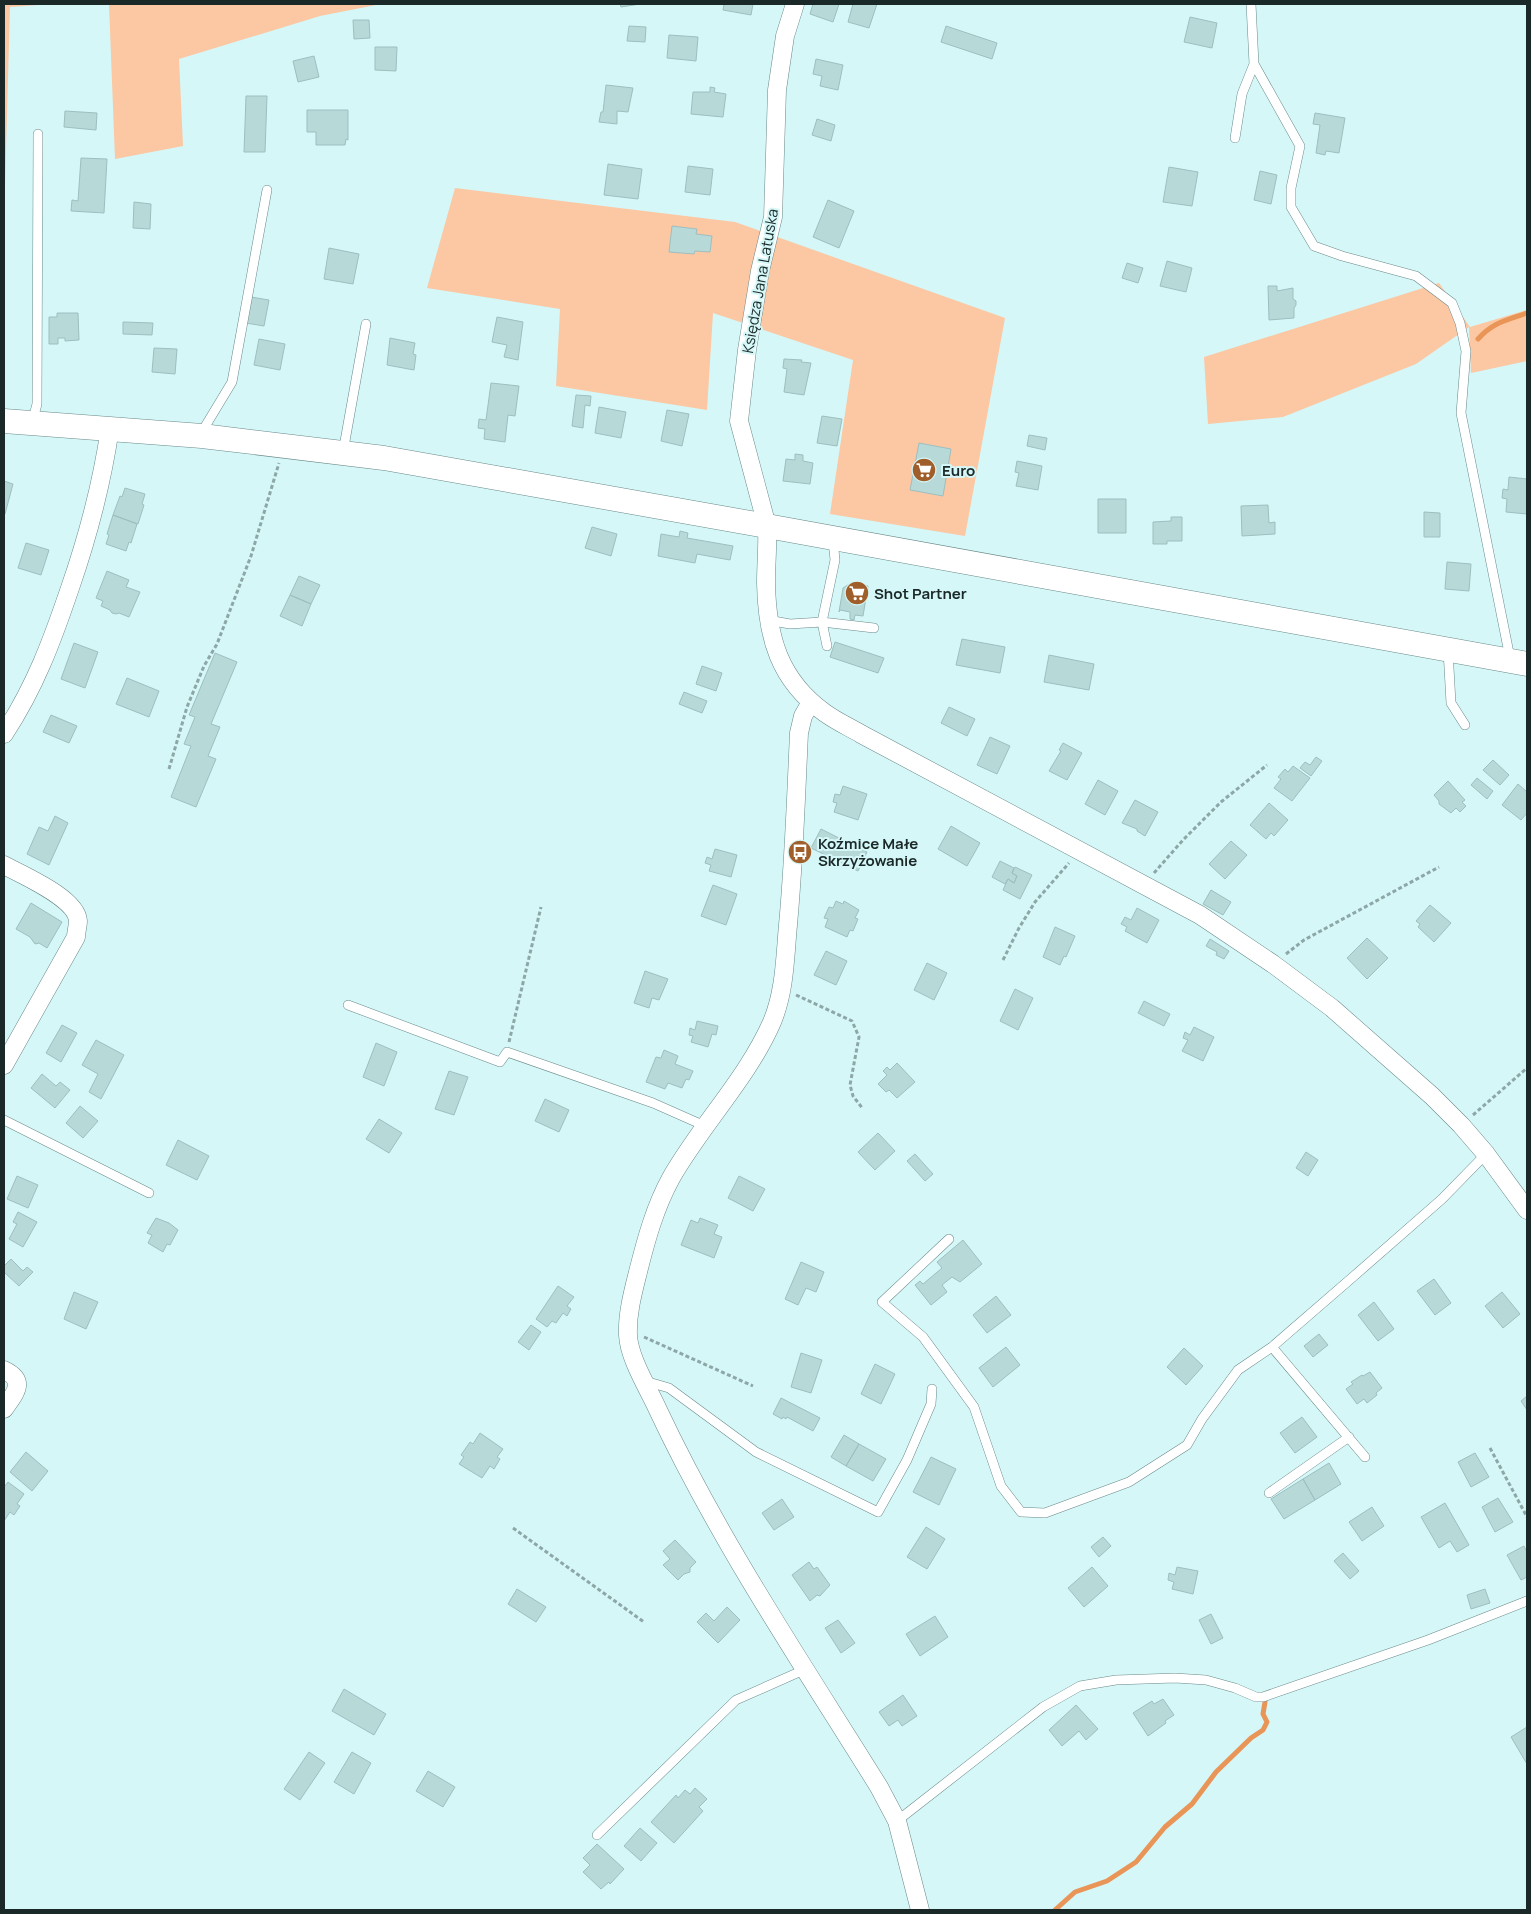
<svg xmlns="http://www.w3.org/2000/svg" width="1531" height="1914" viewBox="0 0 1531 1914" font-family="Manrope,sans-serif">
  <rect width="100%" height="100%" fill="#d5f7f7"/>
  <path fill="#fcc7a3" d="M4,4H52L10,7L4,221Z
    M109,4H381L320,16L179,59L183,146L115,159Z
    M455,188L735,222L1005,318L965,536L830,514L853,360L713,313L707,410L556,386L560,309L427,288Z
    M1439,283L1470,327L1527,310V361L1471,373L1469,327L1416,364L1283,417L1208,424L1204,357Z"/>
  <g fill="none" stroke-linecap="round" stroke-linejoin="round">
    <path stroke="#e99558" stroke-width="5" d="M1478,339C1493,322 1507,320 1527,313
      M1055,1910L1075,1892L1107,1881L1136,1862L1165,1827L1192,1804L1216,1772L1251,1738L1263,1730L1267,1722L1263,1714L1265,1702"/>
  </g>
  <path fill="#b7d9d8" stroke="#9ebfbf" d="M620,4H640L621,7Z
    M724,4H753L751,15L723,10Z
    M813,4H839L833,22L810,14Z
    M853,4H877L869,28L848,22Z
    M1190,17L1217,23L1212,48L1184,42Z
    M353,20H369L370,38L354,39Z
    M629,26L646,27L645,42L627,41Z
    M946,26L997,43L992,59L941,42Z
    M669,35L698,37L696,61L667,58Z
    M375,47H397L396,71L375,70Z
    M314,56L319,77L298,82L293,61Z
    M816,59L843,65L838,90L820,86L822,76L813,74Z
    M606,85L633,88L628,112L617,111V124L599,122L601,112H603Z
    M710,87L715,88L714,92L726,94L723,117L691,114L693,92H710Z
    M246,96H267L265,152H244Z
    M307,110H348V140L346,139L345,145H316V132H307Z
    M65,111L97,113L96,130L64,127Z
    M1315,113L1345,118L1339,153L1326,151L1325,155L1316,153L1320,125L1313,124Z
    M817,119L835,125L831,141L812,135Z
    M81,158L107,159L104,213L71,211L72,200L78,201Z
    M608,164L642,169L638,199L604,195Z
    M688,166L713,169L710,195L685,192Z
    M1169,167L1198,172L1192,206L1163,202Z
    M1260,171L1277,175L1271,204L1254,200Z
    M828,200L854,211L839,248L813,237Z
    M134,202L151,204L150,229L133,228Z
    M672,226L697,229L696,234L712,236L710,252L695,251L694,254L669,252Z
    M329,248L359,254L353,284L324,279Z
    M1167,261L1192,268L1186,292L1160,286Z
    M1127,263L1143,268L1138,283L1122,278Z
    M1268,286H1277V291L1293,288V299L1296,301V305L1294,308V318L1269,320Z
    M251,297L269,300L264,326L246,323Z
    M57,313H78L79,340L65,341V338H58V344H49V317H57Z
    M497,317L523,322L518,360L504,357L507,345L492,342Z
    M123,322L153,323L152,335L123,334Z
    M390,338L415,343L413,354L416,355L414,370L387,365Z
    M259,339L285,344L280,370L254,365Z
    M154,348L177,349L175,374L152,372Z
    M784,359L802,360L801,362L811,363L804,395L784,392L787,369L783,368Z
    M491,383L519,386L515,416L508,415L505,442L484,439L485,429L478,428L479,419L486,420Z
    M576,395L591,396L590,406L585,405L583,428L572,426Z
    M599,407L626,412L621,438L595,433Z
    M667,410L689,414L682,446L661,441Z
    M822,416L842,419L837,446L817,443Z
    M1029,435L1047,438L1045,450L1027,446Z
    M919,443L951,449L943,496L910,490Z
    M795,454L803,455V461L813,463L810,484L783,481L786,459L795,460Z
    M1017,461L1042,466L1038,490L1016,486L1019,473L1015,472Z
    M1509,477L1527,479V514L1506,512L1507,499L1502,498L1503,489L1508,490Z
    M4,481L13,484L5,514L4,513Z
    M125,488L145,494L142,504L144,505L138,524L113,515L120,496L122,497Z
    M1098,499H1126V533H1098Z
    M1268,505L1269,523L1275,522V534L1242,536L1241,506Z
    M1424,512L1440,513V537H1424Z
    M113,515L137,524L131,543L129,542L126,551L106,544L109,535L107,534Z
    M1171,517H1182V541H1167V544H1153V522L1171,521Z
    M592,527L617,534L611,556L585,548Z
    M680,531L688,533L687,538L733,546L730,560L697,554L695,563L658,556L661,534L679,537Z
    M26,543L49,550L41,575L18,568Z
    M1447,562L1471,564L1469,591L1445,589Z
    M107,571L129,580L126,587L140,592L129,617L119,613L116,614L112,613L110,610L101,606L103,601L96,598Z
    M299,576L320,585L311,604L290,595Z
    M851,583L868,586L863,616L855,615L854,620L850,619V612L840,610L839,612L843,588Z
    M290,595L311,604L302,626L280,616Z
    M962,639L1005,647L1000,673L956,665Z
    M835,642L884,658L878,673L830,657Z
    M74,643L98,652L85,688L61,679Z
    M215,653L237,662L211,724L220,727L208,756L216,759L196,807L171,797L191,746L184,744L195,717L189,715Z
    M1049,655L1094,664L1089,690L1044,682Z
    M702,666L722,673L716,691L696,684Z
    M127,678L159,691L149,717L116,704Z
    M684,692L707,701L702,713L679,704Z
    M949,707L975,719L967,736L941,723Z
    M51,715L77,726L69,743L43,732Z
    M990,737L1010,746L997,774L977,765Z
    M1063,743L1082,753L1067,780L1049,771L1061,751L1059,750Z
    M1316,757L1322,761L1311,776L1300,768L1305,762L1310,765Z
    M1493,760L1509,775L1500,785L1483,770Z
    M1293,766L1310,778L1292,801L1274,788L1281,779L1278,777L1285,769L1288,772Z
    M1477,778L1493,791L1487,799L1471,785Z
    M1098,780L1118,791L1105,815L1085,804Z
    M1448,781L1465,800L1462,802L1466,806L1460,812L1456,808L1451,813L1439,804V801L1434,795Z
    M1518,784L1527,792V813L1521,820L1502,805Z
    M843,786L867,794L858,820L834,812L837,803L833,802L835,794L840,795Z
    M1135,800L1158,812L1145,836L1137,831V829L1122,823Z
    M1269,803L1288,820L1274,836L1271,833L1266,839L1250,825Z
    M55,816L68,823L49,865L27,854L39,827L48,831Z
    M951,826L980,843L967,866L938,849Z
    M821,829L867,852L858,871L811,848Z
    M1231,841L1247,855L1225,879L1209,864Z
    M715,849L737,855L731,877L709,871L711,865L705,863L707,857L712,859Z
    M1000,861L1014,868L1012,873L1017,876L1014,883L1008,879L1005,884L992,877Z
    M1015,867L1032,875L1020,899L1003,890L1008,879L1014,883L1017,876L1012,873Z
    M713,885L737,894L726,925L701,916Z
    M1211,890L1231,902L1223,915L1203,904Z
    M836,901L843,904L844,901L859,910L855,918L858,919L853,931L850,930L847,937L825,927L828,919L824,918L829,907L833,908Z
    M31,903L62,922L47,948L39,943L35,944L30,937L16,929Z
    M1430,905L1451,923L1434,942L1418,927L1420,924L1416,921Z
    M1137,908L1159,920L1147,943L1125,931L1127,927L1121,924L1125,917L1131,920Z
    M1055,927L1075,936L1066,957L1064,956L1060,965L1043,957Z
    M1367,938L1388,958L1367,979L1347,958Z
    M1210,939L1229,951L1224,959L1216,955L1217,952L1206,946Z
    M826,951L847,961L836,985L814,975Z
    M927,963L947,973L934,1000L914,990Z
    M645,971L668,979L659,1000L652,998L649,1008L634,1003Z
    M1015,989L1033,998L1018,1030L1000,1021Z
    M1144,1001L1170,1014L1164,1026L1138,1013Z
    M697,1021L718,1026L716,1035L712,1034L708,1047L691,1042L693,1036L689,1035L690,1028L695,1030Z
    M62,1025L77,1033L61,1062L46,1053Z
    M1194,1027L1214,1037L1203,1061L1182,1051L1188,1040L1183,1038L1185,1032L1190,1035Z
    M96,1040L124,1055L101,1099L89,1092L98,1074L82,1065Z
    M376,1043L397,1052L384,1086L363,1077Z
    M664,1050L678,1056L675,1064L693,1071L689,1080L686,1079L682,1088L668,1083L665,1089L646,1082L656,1057L661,1058Z
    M897,1063L915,1082L897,1098L889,1090L886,1092L878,1084L887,1075L883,1071L887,1067L890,1070Z
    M449,1071L468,1077L454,1115L435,1109Z
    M42,1074L56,1086L60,1082L70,1090L55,1108L31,1088Z
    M545,1099L569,1110L559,1132L535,1121Z
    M80,1106L98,1121L83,1138L66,1123Z
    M379,1119L402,1133L389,1153L366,1139Z
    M878,1133L895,1151L875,1170L858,1152Z
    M178,1140L209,1156L197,1180L166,1165Z
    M1306,1152L1318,1160L1308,1176L1296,1168Z
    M915,1154L933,1174L925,1181L907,1161Z
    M17,1176L38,1185L28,1208L7,1199Z
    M739,1176L765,1189L753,1211L728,1198Z
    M18,1212L37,1222L23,1247L9,1239L17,1224L13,1222Z
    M156,1218L169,1223L178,1230L170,1245L167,1244L163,1252L148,1243L152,1235L147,1233Z
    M700,1218L718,1225L714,1234L722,1237L714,1258L681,1245L691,1220L698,1223Z
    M963,1240L982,1264L960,1282L952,1277L942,1285L947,1292L931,1305L915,1285L920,1281L923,1284L942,1268L937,1262Z
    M11,1259L23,1271L27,1267L33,1272L19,1286L4,1272V1266Z
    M801,1262L824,1272L816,1292L806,1288L798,1305L785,1299Z
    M1434,1279L1451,1303L1435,1315L1417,1291Z
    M558,1286L574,1297L567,1306L571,1309L567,1316L563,1313L556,1323L552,1321L547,1327L536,1319Z
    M74,1292L98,1302L86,1329L64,1319Z
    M1502,1292L1520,1314L1503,1328L1485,1306Z
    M996,1296L1011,1315L987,1333L973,1315Z
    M1374,1302L1394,1329L1378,1341L1358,1315Z
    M531,1325L541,1332L529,1350L518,1342Z
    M1319,1334L1328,1345L1313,1357L1304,1346Z
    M1006,1347L1020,1365L993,1387L979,1368Z
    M1184,1348L1203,1366L1186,1385L1167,1367Z
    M801,1353L822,1360L811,1393L791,1387Z
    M875,1364L895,1374L881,1404L861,1394Z
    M1370,1372L1382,1388L1376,1393L1377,1395L1367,1403L1364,1399L1357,1404L1346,1389L1353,1384L1351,1382L1362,1375L1363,1376Z
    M1527,1396V1410L1521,1401Z
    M781,1398L820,1418L813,1431L787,1417L786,1419L783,1417L782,1419L773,1414Z
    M1302,1417L1317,1437L1295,1453L1280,1433Z
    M480,1433L503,1449L497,1457L500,1459L494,1469L490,1466L482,1478L459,1464L464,1457L461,1455L470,1442L473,1444Z
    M844,1435L859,1444L846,1466L831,1457Z
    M859,1444L886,1459L873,1481L846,1466Z
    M26,1452L48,1471L32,1491L10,1472Z
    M1475,1453L1489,1477L1471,1487L1458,1462Z
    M931,1457L956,1469L939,1505L913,1492Z
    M1329,1463L1341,1484L1315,1500L1303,1479Z
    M1303,1479L1315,1500L1284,1519L1271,1499Z
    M8,1482L24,1494L17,1504L20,1506L14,1515L10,1512L4,1521V1487Z
    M1498,1498L1513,1522L1495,1532L1482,1507Z
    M782,1499L794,1517L774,1530L762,1513Z
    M1445,1503L1469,1545L1457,1552L1450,1541L1439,1548L1421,1517Z
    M1372,1507L1384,1526L1362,1541L1349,1522Z
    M926,1527L945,1539L927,1569L907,1557Z
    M1103,1537L1111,1546L1099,1557L1091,1547Z
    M675,1540L696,1562L690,1568V1572L684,1574L678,1580L663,1565L670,1559L663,1551Z
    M1524,1546L1527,1552V1577L1521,1580L1507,1555Z
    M1343,1553L1359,1571L1350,1579L1334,1561Z
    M809,1562L814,1569L817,1567L830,1585L820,1596L817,1595L810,1601L792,1575Z
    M1092,1567L1108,1586L1084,1607L1068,1588Z
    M1177,1567L1198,1571L1193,1594L1172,1589L1174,1582L1168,1580L1169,1573L1175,1575Z
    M517,1589L546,1607L536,1622L508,1604Z
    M1485,1589L1490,1603L1471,1609L1467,1595Z
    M727,1607L740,1620L718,1643L697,1622L706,1613L714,1621Z
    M1211,1614L1223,1638L1211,1644L1199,1620Z
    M935,1616L948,1637L920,1656L906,1634Z
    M838,1620L855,1643L841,1653L825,1628Z
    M344,1689L386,1714L374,1735L332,1711Z
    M903,1695L917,1716L902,1726L898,1720L889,1726L879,1712Z
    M1163,1699L1174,1715L1165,1721L1166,1723L1148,1736L1133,1713L1152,1701L1154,1704Z
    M1076,1705L1098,1729L1086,1740L1079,1731L1062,1746L1049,1730Z
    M1527,1727V1764L1511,1737Z
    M309,1752L325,1763L300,1800L284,1789Z
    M352,1752L371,1763L354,1794L334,1782Z
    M428,1771L455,1787L443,1807L416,1791Z
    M695,1788L707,1799L699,1807L703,1811L674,1843L651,1822L676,1795L678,1798L685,1790L690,1794Z
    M640,1828L657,1843L641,1861L624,1846Z
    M597,1844L624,1869L610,1884L609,1882L601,1889L583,1872L590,1865L583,1858Z"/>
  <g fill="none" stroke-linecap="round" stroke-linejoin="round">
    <g stroke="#6a8989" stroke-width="10">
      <path id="service" d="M1251,4L1254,64L1300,146L1291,188V207L1314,246L1342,256L1416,276L1452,303L1460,323L1466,351L1461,413L1510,658
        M1235,138L1242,94L1254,64
        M32,423L37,404L38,134
        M202,436L206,425L232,382L267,190
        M346,453L345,441L366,324
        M833,540L835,560L822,622L874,628
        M768,620L790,624L822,622L827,646
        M1448,650L1451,703L1465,725
        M348,1005L500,1062L507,1052L653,1103L705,1126
        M4,1120L149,1193
        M949,1239L882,1302L923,1337L974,1407L1001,1486L1021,1512L1045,1513L1129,1482L1187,1445L1202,1419L1238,1370L1272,1347L1354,1276L1442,1199L1486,1154
        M1272,1347L1365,1457
        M645,1381L669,1388L756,1452L878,1512L907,1460L931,1404L932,1389
        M1269,1493L1349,1437
        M897,1821L1043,1707L1080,1686L1116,1680L1175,1678L1206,1680L1235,1688L1256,1697H1263L1428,1640L1527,1601
        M597,1835L736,1700L806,1669"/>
    </g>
    <g stroke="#6a8989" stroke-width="19">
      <path id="minor" d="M795,4L785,36L777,90L773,217L760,271L747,350L739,421L767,526C768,545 766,564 766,583C767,637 779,680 825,713C836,721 849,727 861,734L1200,915L1273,964L1332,1008L1432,1096L1461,1125L1486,1154L1527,1210
        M811,702L803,716L799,733C796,797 794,861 788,925C785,957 785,991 772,1022C747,1079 701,1125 671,1178C655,1207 646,1240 638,1272C633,1292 627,1314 628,1335C629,1358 648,1388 658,1410C720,1542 802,1663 879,1787L897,1821L920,1910
        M4,734C35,687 52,641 70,588C88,536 102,483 110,428
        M4,865C22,875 77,898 78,921C78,926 76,932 76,937L4,1065
        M4,1370C27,1381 15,1393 4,1409"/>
    </g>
    <g stroke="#6a8989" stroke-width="25">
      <path id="secondary" d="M4,421L202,436L384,458L767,526L1527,664"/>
    </g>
    <path stroke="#8da7a7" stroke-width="3" stroke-dasharray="4 2.5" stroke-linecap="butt" d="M169,769L187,707L204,666L217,644L251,556L279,463
      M1154,873L1183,840L1221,802L1267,765
      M1286,954L1304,940L1439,867
      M1003,960L1019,928L1035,902L1069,863
      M796,995L852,1021L859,1037L850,1085L853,1096L863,1109
      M509,1042L541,907
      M1473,1115L1527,1068
      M644,1337L753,1386
      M1490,1448L1527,1517
      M513,1528L644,1622"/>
    <use href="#service" stroke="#fff" stroke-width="9"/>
    <use href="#minor" stroke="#fff" stroke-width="18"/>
    <use href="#secondary" stroke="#fff" stroke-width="24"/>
  </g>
  <defs>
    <g id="supermarket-disc" transform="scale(1.25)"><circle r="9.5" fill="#a05e2b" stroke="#d5f7f7"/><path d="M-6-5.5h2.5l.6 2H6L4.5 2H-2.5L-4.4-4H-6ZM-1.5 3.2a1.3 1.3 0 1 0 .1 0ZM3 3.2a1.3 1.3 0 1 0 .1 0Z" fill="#fff"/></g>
    <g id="bus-disc" transform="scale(1.25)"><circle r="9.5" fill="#a05e2b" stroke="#d5f7f7"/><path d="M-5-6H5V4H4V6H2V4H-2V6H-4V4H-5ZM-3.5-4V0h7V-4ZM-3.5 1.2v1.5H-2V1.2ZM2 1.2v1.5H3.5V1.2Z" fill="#fff"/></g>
  </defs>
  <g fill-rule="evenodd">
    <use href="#supermarket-disc" x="924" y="470"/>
    <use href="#supermarket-disc" x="857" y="593"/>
    <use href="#bus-disc" x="800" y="852"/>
  </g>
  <g text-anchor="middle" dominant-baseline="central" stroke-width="4" stroke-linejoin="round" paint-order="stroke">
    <g font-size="15" fill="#1b2828" stroke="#d5f7f7">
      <text transform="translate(760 281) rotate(-80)">Księdza Jana Latuska</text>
    </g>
    <g font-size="15" font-weight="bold" fill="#1b2828" stroke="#d5f7f7" text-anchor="start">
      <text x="942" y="470">Euro</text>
      <text x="874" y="593">Shot Partner</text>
      <text x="818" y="843">Koźmice Małe<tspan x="818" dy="17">Skrzyżowanie</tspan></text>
    </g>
  </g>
  <rect width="1531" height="1914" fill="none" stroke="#1b2828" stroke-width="10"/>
</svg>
